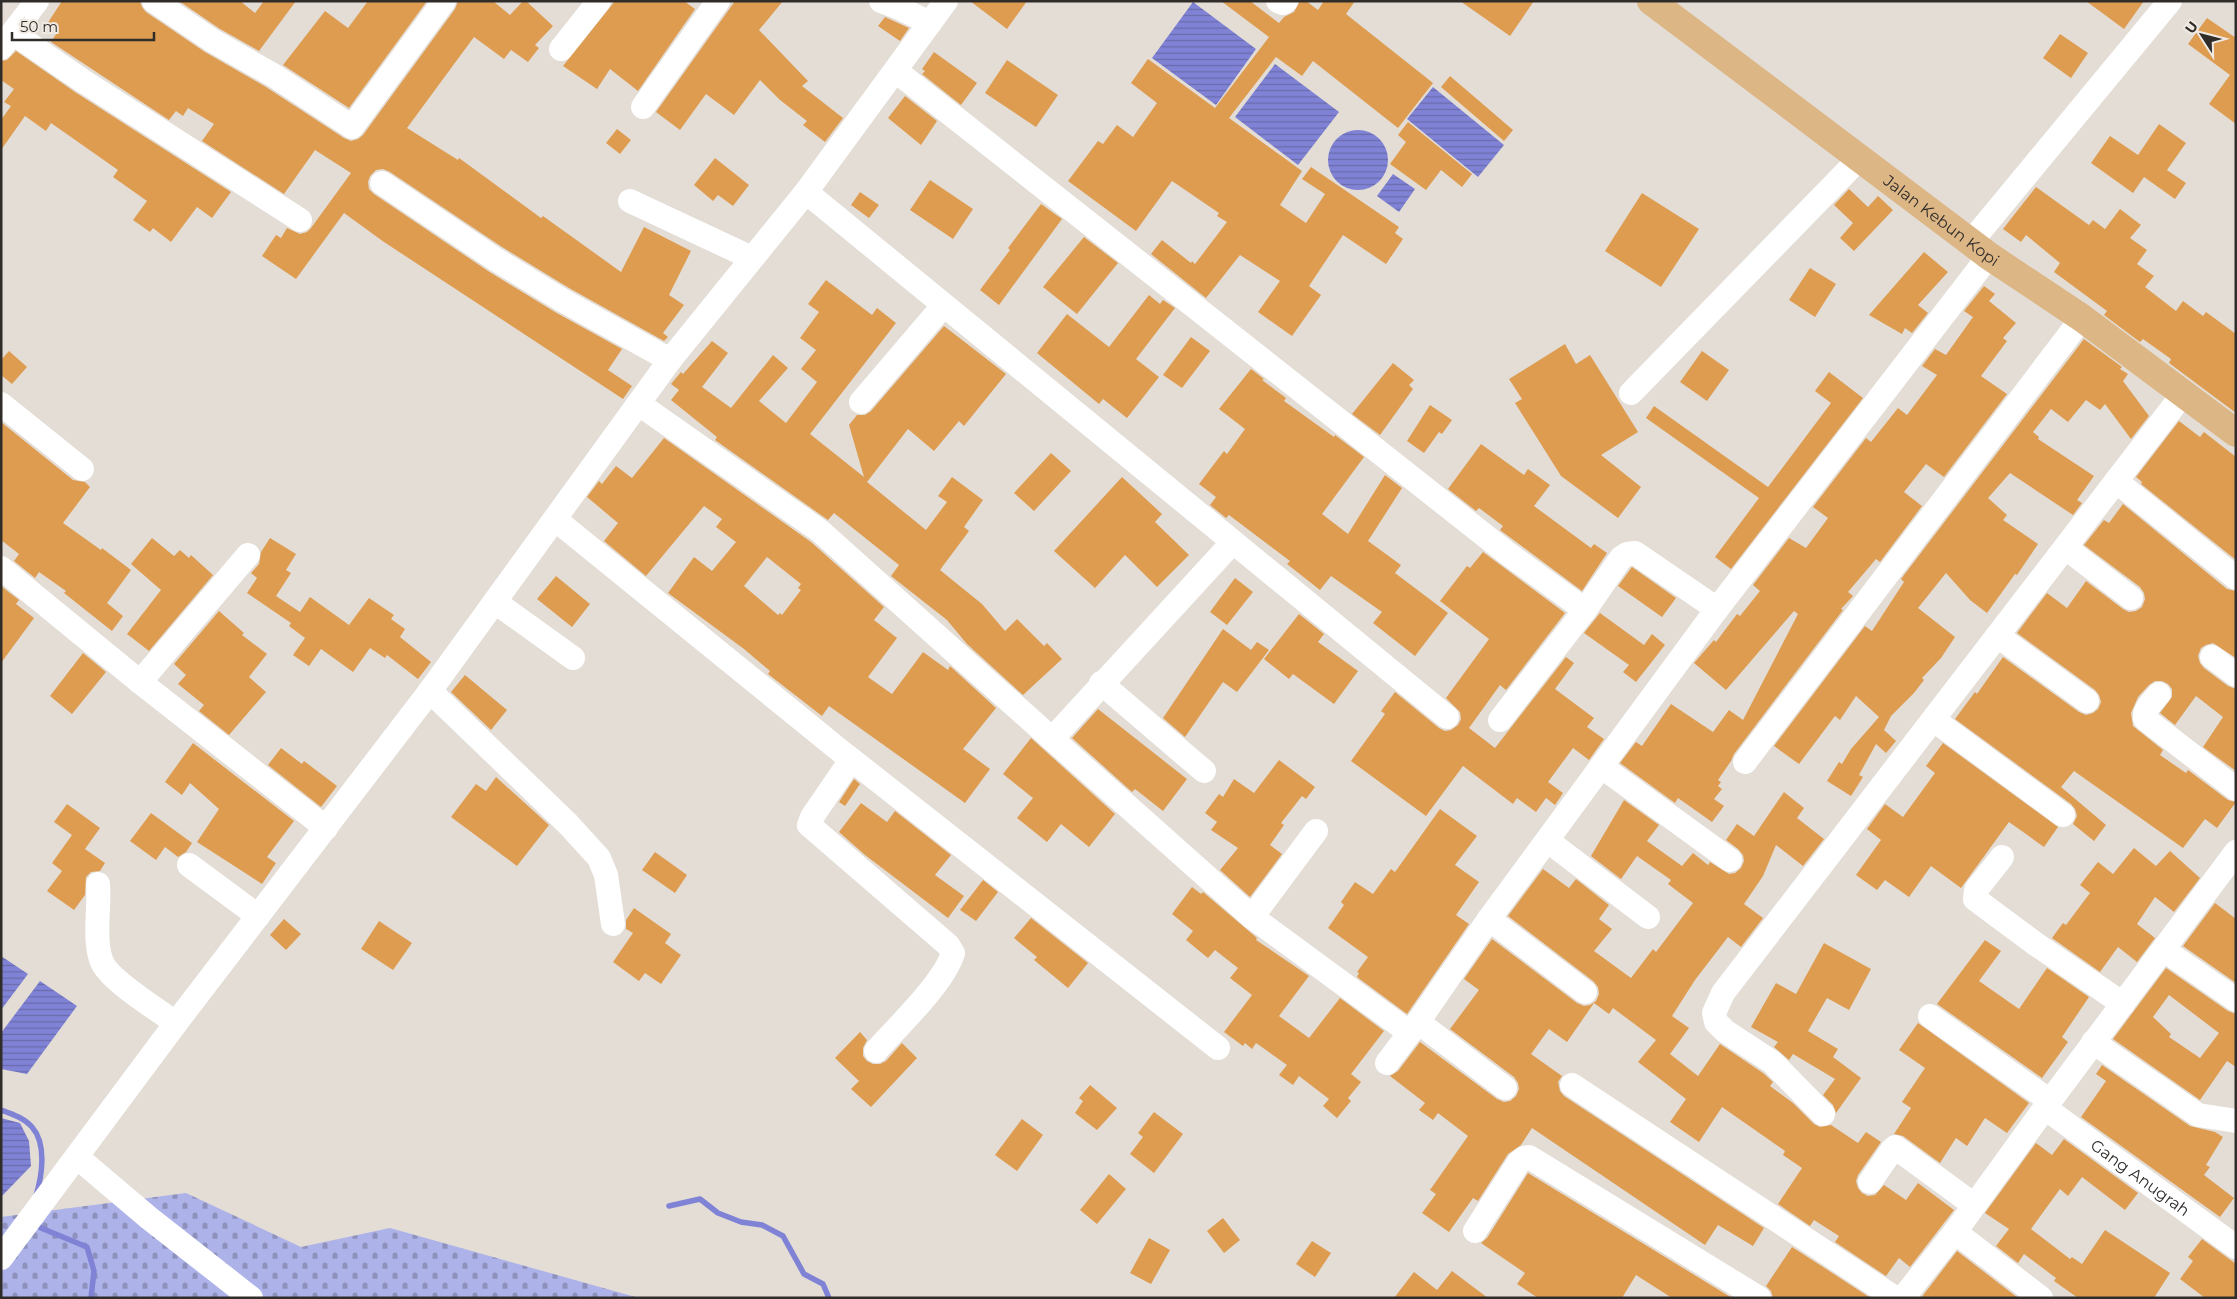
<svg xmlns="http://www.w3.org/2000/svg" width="2237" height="1299" viewBox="0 0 2237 1299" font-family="Montserrat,sans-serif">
  <defs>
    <pattern id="cemetery-stones" width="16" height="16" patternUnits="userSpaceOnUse" patternTransform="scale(1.25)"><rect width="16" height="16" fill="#adb2e8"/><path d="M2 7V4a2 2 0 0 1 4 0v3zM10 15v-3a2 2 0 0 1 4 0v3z" fill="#8d91bc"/></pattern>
    <pattern id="water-rules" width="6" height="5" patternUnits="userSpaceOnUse" patternTransform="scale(1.25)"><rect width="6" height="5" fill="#8083d5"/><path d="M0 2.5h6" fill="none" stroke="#696bad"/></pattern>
  </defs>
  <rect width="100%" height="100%" fill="#e3ddd6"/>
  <path fill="url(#cemetery-stones)" d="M186,1193L301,1247L390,1228L639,1298H1V1217Z"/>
  <path fill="url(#water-rules)" d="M1193,2L1256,49L1216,105L1152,58Z
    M1275,64L1339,112L1298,165L1235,117Z
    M1433,87L1504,145L1478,177L1407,119Z
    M1328 160a30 30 0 1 1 60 0a30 30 0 1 1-60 0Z
    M1393,174L1415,189L1399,212L1377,196Z
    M1,956L28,974L1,1010Z
    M40,981L77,1006L27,1074L1,1069V1033Z
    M1,1118L20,1123L29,1141L31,1166L2,1196Z"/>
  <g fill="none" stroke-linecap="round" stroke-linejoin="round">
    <path stroke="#8083d5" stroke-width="5.5" d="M1,1110C12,1114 24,1118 32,1127C47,1144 42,1176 36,1196
      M669,1206L700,1199L718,1213L741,1222L762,1225L783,1236L804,1274L823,1284L829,1298
      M35,1222L41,1228L87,1247L94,1271L91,1298"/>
  </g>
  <path fill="#de9c50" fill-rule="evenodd" d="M62,1H140L142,7L146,12L205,52L266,87L344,138L351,141L358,139L363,135L455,9L458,1H493L510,15L523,1H526L553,26L535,45L539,48L528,62L511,50L504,59L474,37L407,128L458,160L459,158L541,218L543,216L621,272L644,227L691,251L669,295L684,305L663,333L668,337L664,341L569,288L502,247L390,172L383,169L376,170L370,176L368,182L369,189L374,194L488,271L555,312L622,349L608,370L632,386L623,399L384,242L344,213L296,279L262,256L276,235L281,238L287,228L300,234L307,232L311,228L351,173L315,150L284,194L202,141L214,124L188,108L183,116L176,111L169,120L51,42L58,31L47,24Z
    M179,1H240L255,13L264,1H296L259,51L220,29Z
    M368,1H427L349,108L283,65L325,11L348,28Z
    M615,1H684L695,9L638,91L610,69L597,89L563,66Z
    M735,1H783L759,30L808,81L802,86L843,118L825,142L803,125L807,121L780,100L760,80L734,115L706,94L680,130L656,112Z
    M970,1H1027L1007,29Z
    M1221,1H1250L1279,23L1284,17L1294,12L1300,1H1306L1318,10L1324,1H1355L1346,14L1433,83L1398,128L1313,61L1302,76L1276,57L1229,118L1302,171L1280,205L1306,223L1325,194L1302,179L1311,167L1399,227L1395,233L1403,239L1386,264L1343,235L1309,286L1321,295L1292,336L1258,312L1280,281L1240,255L1206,298L1151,254L1162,240L1191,263L1192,261L1195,264L1227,222L1217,216L1219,213L1172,181L1136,231L1068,181L1098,141L1103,144L1117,125L1133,137L1157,103L1131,83L1148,59L1215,108L1269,37Z
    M1460,1H1534L1510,36Z
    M2086,1H2144L2124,29Z
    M885,17L909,28L900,41L878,26Z
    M2207,18L2236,38V124L2209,104L2230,75L2188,44Z
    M2060,34L2088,53L2071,78L2043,58Z
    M16,51L75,92L231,192L212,218L197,207L171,242L153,228L150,232L133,220L147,201L113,177L118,170L51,123L46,131L25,116L1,150V120L11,106L4,102L14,89L1,80V61L7,60Z
    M934,52L977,83L961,105L922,74L925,71L922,69Z
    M1007,60L1058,95L1036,127L985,93Z
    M1450,76L1513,130L1504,141L1441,87Z
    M905,96L937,121L921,145L888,118Z
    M1408,122L1472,174L1462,187L1441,170L1426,190L1390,164L1406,142L1398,135Z
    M2159,124L2186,143L2167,170L2186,183L2175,199L2144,177L2133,193L2091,163L2110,136L2138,155Z
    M617,129L631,140L620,154L606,143Z
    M715,158L749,185L733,206L718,195L713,201L694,185Z
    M930,180L973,209L953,239L910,210Z
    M2036,187L2089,225L2093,220L2105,229L2120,209L2141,225L2130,238L2147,250L2137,264L2154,276L2145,287L2176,311L2183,301L2203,316L2206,312L2236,334V413L2169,363L2171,359L2143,339L2140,342L2104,315L2107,311L2054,272L2060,263L2026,235L2021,242L2003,229Z
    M1849,189L1868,207L1878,196L1893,210L1854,251L1840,238L1853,223L1834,205Z
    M860,192L879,205L869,218L851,205Z
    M1642,193L1699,229L1661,287L1605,251Z
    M1041,204L1062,219L999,305L980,290L1010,250L1008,248Z
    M1084,237L1118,263L1077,314L1043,287Z
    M1924,252L1948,272L1918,305L1928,313L1912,333L1905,328L1902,334L1869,315Z
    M1810,268L1836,284L1815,317L1789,300Z
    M826,280L872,315L877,308L896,323L810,434L864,477L849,425L857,415H865L871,411L944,326L1006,374L964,426L959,421L934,451L908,429L867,482L926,530L947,502L938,496L952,477L983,500L964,527L969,531L940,570L982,604L1005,631L1017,619L1044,646L1047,643L1062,659L1023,695L967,644L947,620L891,576L899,565L834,513L828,520L715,440L717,437L671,400L679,390L671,384L681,372L683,374L712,341L728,353L702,387L731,408L773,355L788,368L759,401L786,423L817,382L801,369L816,350L800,338L819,312L808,304Z
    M1984,286L1995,294L1989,301L2016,323L2003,338L2007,341L1981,376L2007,394L1944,477L1926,464L1904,492L1922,506L1880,562L1876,559L1848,592L1853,596L1841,609L1843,610L1734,754L1731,761L1718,780L1721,782L1718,786L1722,789L1714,799L1724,806L1712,822L1678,798L1675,803L1620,763L1636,742L1642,746L1671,704L1713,732L1729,710L1743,720L1798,614L1794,611L1726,690L1694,663L1714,640L1716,642L1737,614L1740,616L1760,591L1753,585L1789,538L1806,548L1828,518L1813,507L1866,438L1871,442L1898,408L1907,415L1937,375L1922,366L1935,349L1946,355L1973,317L1964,311Z
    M1149,295L1160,304L1163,300L1175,308L1136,359L1159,377L1127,418L1103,399L1099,404L1037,353L1067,314L1109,347Z
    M1191,337L1210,351L1182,388L1163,375Z
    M2084,339L2122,367L2120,369L2128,374L2123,381L2149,416L2131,439L2105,404L2100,410L2086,400L2068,422L2051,409L2033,432L2039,437L2038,439L2094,476L2077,500L2082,503L2073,515L2010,473L1988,498L2007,515L2003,520L2038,544L2017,575L2015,574L1987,613L1970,600L1946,573L1918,608L1955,637L1941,658L1922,678L1924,680L1914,693L1891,716L1884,730L1896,741L1886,753L1876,744L1859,775L1863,777L1851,796L1827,781L1839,762L1842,764L1851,749L1879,717L1856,696L1840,720L1835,716L1799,764L1774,746L1865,626L1872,631L1904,582L1901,579Z
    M1565,344L1576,364L1590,355L1638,432L1601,455L1641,487L1618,518L1561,476L1515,403L1522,399L1509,379Z
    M9,351L27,367L12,384L1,375V360Z
    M1702,351L1729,370L1707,401L1680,382Z
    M1393,363L1414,380L1409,385L1413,389L1380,435L1352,414Z
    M1251,369L1264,379L1262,380L1286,398L1284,401L1334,437L1335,435L1364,457L1322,514L1348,534L1385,475L1402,488L1368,541L1401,565L1395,573L1448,613L1415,656L1373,623L1382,612L1331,576L1320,590L1287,564L1290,561L1229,515L1226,518L1210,505L1216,497L1199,484L1224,451L1227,454L1245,429L1219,409Z
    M1829,372L1863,398L1731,569L1715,557L1759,498L1646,418L1654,406L1768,487L1831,403L1815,391Z
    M1430,405L1452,420L1442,434L1439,432L1424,453L1407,441Z
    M2179,421L2200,437L2204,432L2236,457V560L2141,484L2142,482L2136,477Z
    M1,422L73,480L85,482L90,487L63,523L101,550L102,548L131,570L107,603L123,616L112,631L64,593L66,591L39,572L35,578L14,561L19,554L1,540Z
    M664,438L811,542L884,607L874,620L897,638L868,677L892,694L923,652L948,670L950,666L996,708L963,749L990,769L965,803L829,706L822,716L768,674L770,671L744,649L668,593L694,557L712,571L736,542L716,527L722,519L704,506L646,576L604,541L618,523L587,497L599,481L602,484L616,466L632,478ZM767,557L801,584L798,588L801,590L782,615L780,613L778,615L744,586Z
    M1481,444L1524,475L1528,469L1550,485L1534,506L1591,548L1594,544L1607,553L1582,591L1500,530L1503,526L1479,508L1476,511L1448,489Z
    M1051,453L1071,471L1034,511L1014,493Z
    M1122,477L1162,514L1155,522L1189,555L1157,587L1125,555L1095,588L1054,551Z
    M2123,504L2227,589L2236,591V658L2213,643L2206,645L2201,648L2198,656L2200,663L2204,668L2228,686L2236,689V771L2203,747L2223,717L2196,696L2175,725L2160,713L2172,697V689L2168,684L2162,681H2155L2149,685L2138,697L2131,713L2133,726L2163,750L2160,755L2186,773L2188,770L2228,800L2236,802L2217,828L2205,819L2183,848L2074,771L2061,787L2106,825L2094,841L2073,824L2077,816L2075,809L2071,804L1955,719L1975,692L1977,694L2003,657L2079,712L2086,715L2093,713L2098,709L2101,702L2099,695L2095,690L2017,633L2047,593L2067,608L2086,581L2123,609L2129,612L2136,611L2142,607L2145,599L2144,593L2140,587L2084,545L2104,520L2109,523Z
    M152,538L174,556L180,550L189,558L191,555L213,575L149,651L127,634L161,590L131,564Z
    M270,538L296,554L286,570L291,573L276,596L300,612L310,597L349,625L369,598L394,615L391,619L405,629L400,637L431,662L418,679L387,655L385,658L370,648L353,672L321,649L309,666L293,655L305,638L289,626L291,623L247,593L257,578L251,573L259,564L261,552Z
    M1483,552L1565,613L1506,690L1500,685L1469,728L1495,748L1566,657L1574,663L1555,689L1594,718L1587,727L1604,739L1589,760L1573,748L1548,782L1563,793L1555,805L1546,798L1536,812L1517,798L1513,804L1463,766L1426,816L1351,761L1385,714L1381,711L1395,692L1439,728L1445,731L1451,730L1458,725L1461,719L1460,712L1446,698L1489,639L1440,601L1467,566L1470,568Z
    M1632,567L1676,598L1662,617L1618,586Z
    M556,576L590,604L572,627L537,599Z
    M1235,578L1253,592L1227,625L1210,612Z
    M1,586L19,600L16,604L34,618L1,663Z
    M219,611L244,633L242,635L267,654L249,677L266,692L229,735L199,711L204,705L178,684L186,675L174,664Z
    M1600,613L1644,645L1652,634L1665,645L1636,682L1623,672L1629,665L1584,633Z
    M1299,614L1324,634L1318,642L1358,671L1334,704L1293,674L1289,679L1264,659Z
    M1223,629L1251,650L1257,642L1269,650L1237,692L1223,682L1185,737L1163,718Z
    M83,653L106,672L72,714L50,696Z
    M465,675L507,710L491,730L451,692Z
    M1098,709L1187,779L1163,811L1135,789L1132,792L1072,738Z
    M1031,738L1115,814L1089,847L1061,824L1047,842L1017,818L1033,798L1003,774Z
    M193,743L294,821L267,857L276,863L262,884L197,842L219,809L190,783L182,795L165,782Z
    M1943,743L2058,827L2044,847L2009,822L1961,888L1931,866L1909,897L1885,880L1877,890L1856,875L1881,840L1867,829L1885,804L1903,817L1935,773L1926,766Z
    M281,748L302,764L304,761L337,786L321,807L268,765Z
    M1279,760L1315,787L1306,799L1302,796L1281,823L1284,825L1270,845L1282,854L1250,897L1220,870L1238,848L1211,830L1217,822L1205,813L1219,794L1223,797L1234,779L1254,793Z
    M496,777L549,825L517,866L451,817L476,784L486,791Z
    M854,779L860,784L845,806L839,802Z
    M1784,792L1804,808L1797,818L1824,839L1803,866L1776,845L1763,876L1744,904L1763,918L1741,947L1728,937L1695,980L1672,1016L1689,1028L1670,1054L1698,1076L1720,1044L1763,1073L1773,1082L1770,1086L1793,1103L1814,1124L1820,1127L1831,1125L1858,1143L1866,1132L1881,1142L1858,1175L1856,1181L1858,1188L1862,1193L1868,1196L1875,1195L1884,1185L1906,1200L1918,1183L1954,1210L1910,1267L1899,1258L1886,1276L1835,1242L1839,1236L1814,1220L1810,1226L1778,1204L1802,1168L1783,1155L1785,1151L1722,1107L1699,1142L1670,1122L1686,1099L1638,1062L1656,1040L1613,1008L1609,1014L1594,1003L1567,1042L1549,1029L1531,1054L1562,1076L1558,1082L1560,1091L1564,1096L1764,1228L1753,1246L1718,1225L1705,1245L1532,1128L1521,1145L1508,1154L1478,1201L1473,1198L1449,1232L1422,1213L1436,1194L1430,1190L1468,1136L1438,1113L1433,1120L1419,1110L1425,1103L1390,1076L1398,1071L1420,1042L1497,1099L1504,1102L1510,1101L1516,1096L1519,1089L1518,1083L1514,1077L1450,1029L1479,990L1464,979L1492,939L1577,1003L1584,1006L1590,1005L1596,1001L1599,994L1598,987L1593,981L1508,916L1543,869L1569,888L1576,879L1609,905L1599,919L1612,929L1594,951L1631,978L1653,949L1656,952L1693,903L1668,884L1671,880L1637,856L1621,879L1591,856L1624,800L1659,825L1647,841L1682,866L1693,853L1708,865L1710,862L1729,874L1735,873L1741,868L1744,861L1743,855L1738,849L1726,840L1737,824L1754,836Z
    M861,803L887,822L895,811L951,855L935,875L964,896L948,918L865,855L839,832Z
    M67,804L100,828L85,849L105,863L100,871L91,872L86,877L85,895L74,910L47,891L62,871L52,863L72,835L54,822Z
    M1440,809L1477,836L1455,865L1479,882L1456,915L1469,924L1407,1014L1357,977L1359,973L1357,972L1368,957L1328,928L1344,905L1341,902L1355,882L1373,894L1391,869L1395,872Z
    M151,813L192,843L186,852L178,857L165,847L156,860L130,841Z
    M2134,848L2156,866L2170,851L2200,878L2174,912L2155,897L2137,924L2155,938L2137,962L2118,947L2100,972L2052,938L2063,923L2066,925L2090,893L2080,885L2098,862L2113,874Z
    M655,852L687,875L675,893L642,870Z
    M983,880L998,892L976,921L960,910Z
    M1192,887L1201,894L1203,892L1257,938L1256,940L1309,976L1279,1016L1309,1038L1340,998L1384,1031L1351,1074L1361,1082L1348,1098L1351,1101L1337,1118L1323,1106L1329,1099L1299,1076L1293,1085L1279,1075L1287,1065L1256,1043L1252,1049L1245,1043L1243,1046L1224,1032L1252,995L1230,978L1238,968L1215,950L1208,958L1186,940L1193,931L1172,914Z
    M2215,903L2236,919V983L2183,946Z
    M634,908L671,934L665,943L681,955L661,984L645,973L639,981L613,962L633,933L626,929V920Z
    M1031,918L1088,963L1068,988L1034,960L1037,957L1014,938Z
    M284,919L301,934L286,950L270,935Z
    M379,921L412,943L393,970L361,949Z
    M1985,940L2001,951L1979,981L2019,1009L2047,968L2089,997L2062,1037L2068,1042L2042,1078L1937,1004Z
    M1824,943L1871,969L1849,1010L1827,998L1808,1031L1838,1049L1833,1057L1861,1078L1836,1113L1833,1105L1823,1095L1835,1079L1793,1054L1789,1060L1774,1047L1778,1042L1751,1027L1776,983L1796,994Z
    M2166,968L2228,1011L2236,1014V1067L2227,1061L2200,1100L2113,1039ZM2169,995L2219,1033L2200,1058L2169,1037L2171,1034L2153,1017Z
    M1918,1023L2029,1103L2007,1133L1985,1118L1967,1146L1956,1138L1940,1163L1903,1136L1894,1134L1911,1108L1902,1102L1925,1068L1899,1050Z
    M860,1032L867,1040L863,1048V1056L867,1061L873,1064H880L886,1061L902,1043L917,1058L871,1107L851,1089L859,1081L835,1058Z
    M2102,1065L2190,1126L2215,1132L2223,1137L2206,1165L2210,1167L2204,1175L2234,1198L2220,1217L2081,1117L2106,1081L2096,1074Z
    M1090,1085L1117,1108L1097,1130L1075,1113L1083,1101L1079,1098Z
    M1154,1112L1183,1134L1154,1173L1130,1154L1143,1137L1138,1133Z
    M1022,1119L1043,1135L1017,1171L995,1155Z
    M2064,1139L2138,1193L2125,1210L2082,1177L2068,1196L2060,1189L2031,1229L2070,1259L2072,1257L2082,1264L2105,1230L2170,1273L2154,1298H2078L2054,1281L2056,1278L2024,1254L2018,1263L1996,1246L2009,1229L1985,1213L2036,1143L2052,1155Z
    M1528,1173L1732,1298H1672L1636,1275L1622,1298H1538L1517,1284L1525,1273L1481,1243L1487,1238Z
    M1109,1174L1126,1189L1097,1224L1080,1210Z
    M1223,1218L1240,1240L1224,1253L1207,1231Z
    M1149,1238L1170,1250L1151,1284L1130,1273Z
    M2202,1239L2236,1264V1298H2205L2180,1279L2193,1261L2188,1257Z
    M1312,1241L1331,1253L1315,1277L1296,1264Z
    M1792,1247L1820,1265L1869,1297L1773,1298L1771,1291L1766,1286Z
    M1957,1251L2018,1298H1921Z
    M1452,1271L1488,1298H1394L1414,1272L1437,1290Z"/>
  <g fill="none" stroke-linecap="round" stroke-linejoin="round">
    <g stroke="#fff" stroke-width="24">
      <path d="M154,1L213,41L273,75L352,127L444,1"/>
      <path d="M881,1L897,7L930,23"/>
      <path d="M1278,1L1283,3L1286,1"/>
      <path d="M13,33L83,81L300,220"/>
      <path d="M1,48L37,1"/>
      <path d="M561,49L599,1"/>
      <path d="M896,71L1507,553L1585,610"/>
      <path d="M643,107L718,1"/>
      <path d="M382,183L495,259L562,300L670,360"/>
      <path d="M806,192L1447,717"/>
      <path d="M630,201L752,258"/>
      <path d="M1971,242L2170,1"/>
      <path d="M1631,393L1860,158"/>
      <path d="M861,402L943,306"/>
      <path d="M1,404L82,469"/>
      <path d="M639,404L820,531L1052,739L1232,543"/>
      <path d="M2116,481L2236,578"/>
      <path d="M556,520L838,749L1218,1048"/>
      <path d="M2066,548L2131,598"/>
      <path d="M1,568L140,682L326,828"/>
      <path d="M495,602L573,658"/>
      <path d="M1998,636L2087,701"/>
      <path d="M2212,657L2236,675"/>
      <path d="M140,682L248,555"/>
      <path d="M1101,683L1204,771"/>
      <path d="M430,691L568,824L599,858L606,875L613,924"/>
      <path d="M2159,694C2153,701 2143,710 2145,719L2236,789"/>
      <path d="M1500,720L1585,610L1621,558L1627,554L1635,553L1717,609"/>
      <path d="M1934,720L2063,815"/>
      <path d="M1052,739L1252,917L1410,1033"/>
      <path d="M851,760L812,817L809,825L948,945L953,953C944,983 898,1026 876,1051"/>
      <path d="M1745,762L2082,318"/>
      <path d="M1602,767L1730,860"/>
      <path d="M1548,841L1648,917"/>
      <path d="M2002,857L1976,890L1975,899L2037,945L2123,1004"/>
      <path d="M189,865L258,916"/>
      <path d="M98,884C100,907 93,941 102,962C109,980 158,1010 176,1023"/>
      <path d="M1252,917L1316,831"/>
      <path d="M1489,919L1585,992"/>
      <path d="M2164,950L2236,1000"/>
      <path d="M1930,1016L2050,1101"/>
      <path d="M1418,1022L1505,1088"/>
      <path d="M2093,1042L2198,1115L2236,1121"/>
      <path d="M1387,1063L1418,1022L1489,919L1717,609L1989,256"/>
      <path d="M1572,1085L1895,1298"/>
      <path id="s1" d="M2045,1108L2236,1247"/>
      <path d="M1823,1114L1772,1062L1725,1031L1716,1022L1714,1013L1723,993L2183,394"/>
      <path d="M77,1157L149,1218L251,1298"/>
      <path d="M1870,1182L1892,1150L1895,1147L1974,1205"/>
      <path d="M1475,1231L1519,1162L1524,1158L1529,1157L1759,1298"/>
      <path d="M1955,1232L2041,1298"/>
      <path d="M1,1258L176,1023L430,691L670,360L806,192L946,1"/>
      <path d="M1903,1298L1955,1232L2050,1101L2236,852"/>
    </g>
    <path stroke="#ddb685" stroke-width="28" id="s2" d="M1651,1L1989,256L2082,318L2236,433"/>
  </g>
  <g text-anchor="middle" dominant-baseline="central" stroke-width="4" stroke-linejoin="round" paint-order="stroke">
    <g font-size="16" fill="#2f2c2a" stroke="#f0eae3">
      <text stroke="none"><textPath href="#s2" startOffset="364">Jalan Kebun Kopi</textPath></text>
      <text stroke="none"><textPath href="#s1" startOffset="118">Gang Anugrah</textPath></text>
    </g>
  </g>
  <rect width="2237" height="1299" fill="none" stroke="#2f2c2a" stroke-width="5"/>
  <g transform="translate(2202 35) rotate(306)" stroke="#f0eae3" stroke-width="4" paint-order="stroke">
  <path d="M0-4L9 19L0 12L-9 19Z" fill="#2f2c2a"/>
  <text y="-8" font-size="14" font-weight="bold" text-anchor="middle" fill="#2f2c2a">U</text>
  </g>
  <path d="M12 32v8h142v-8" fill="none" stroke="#2f2c2a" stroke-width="2.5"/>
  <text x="20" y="32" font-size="15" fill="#2f2c2a" stroke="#f0eae3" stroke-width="4" paint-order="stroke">50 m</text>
</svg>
